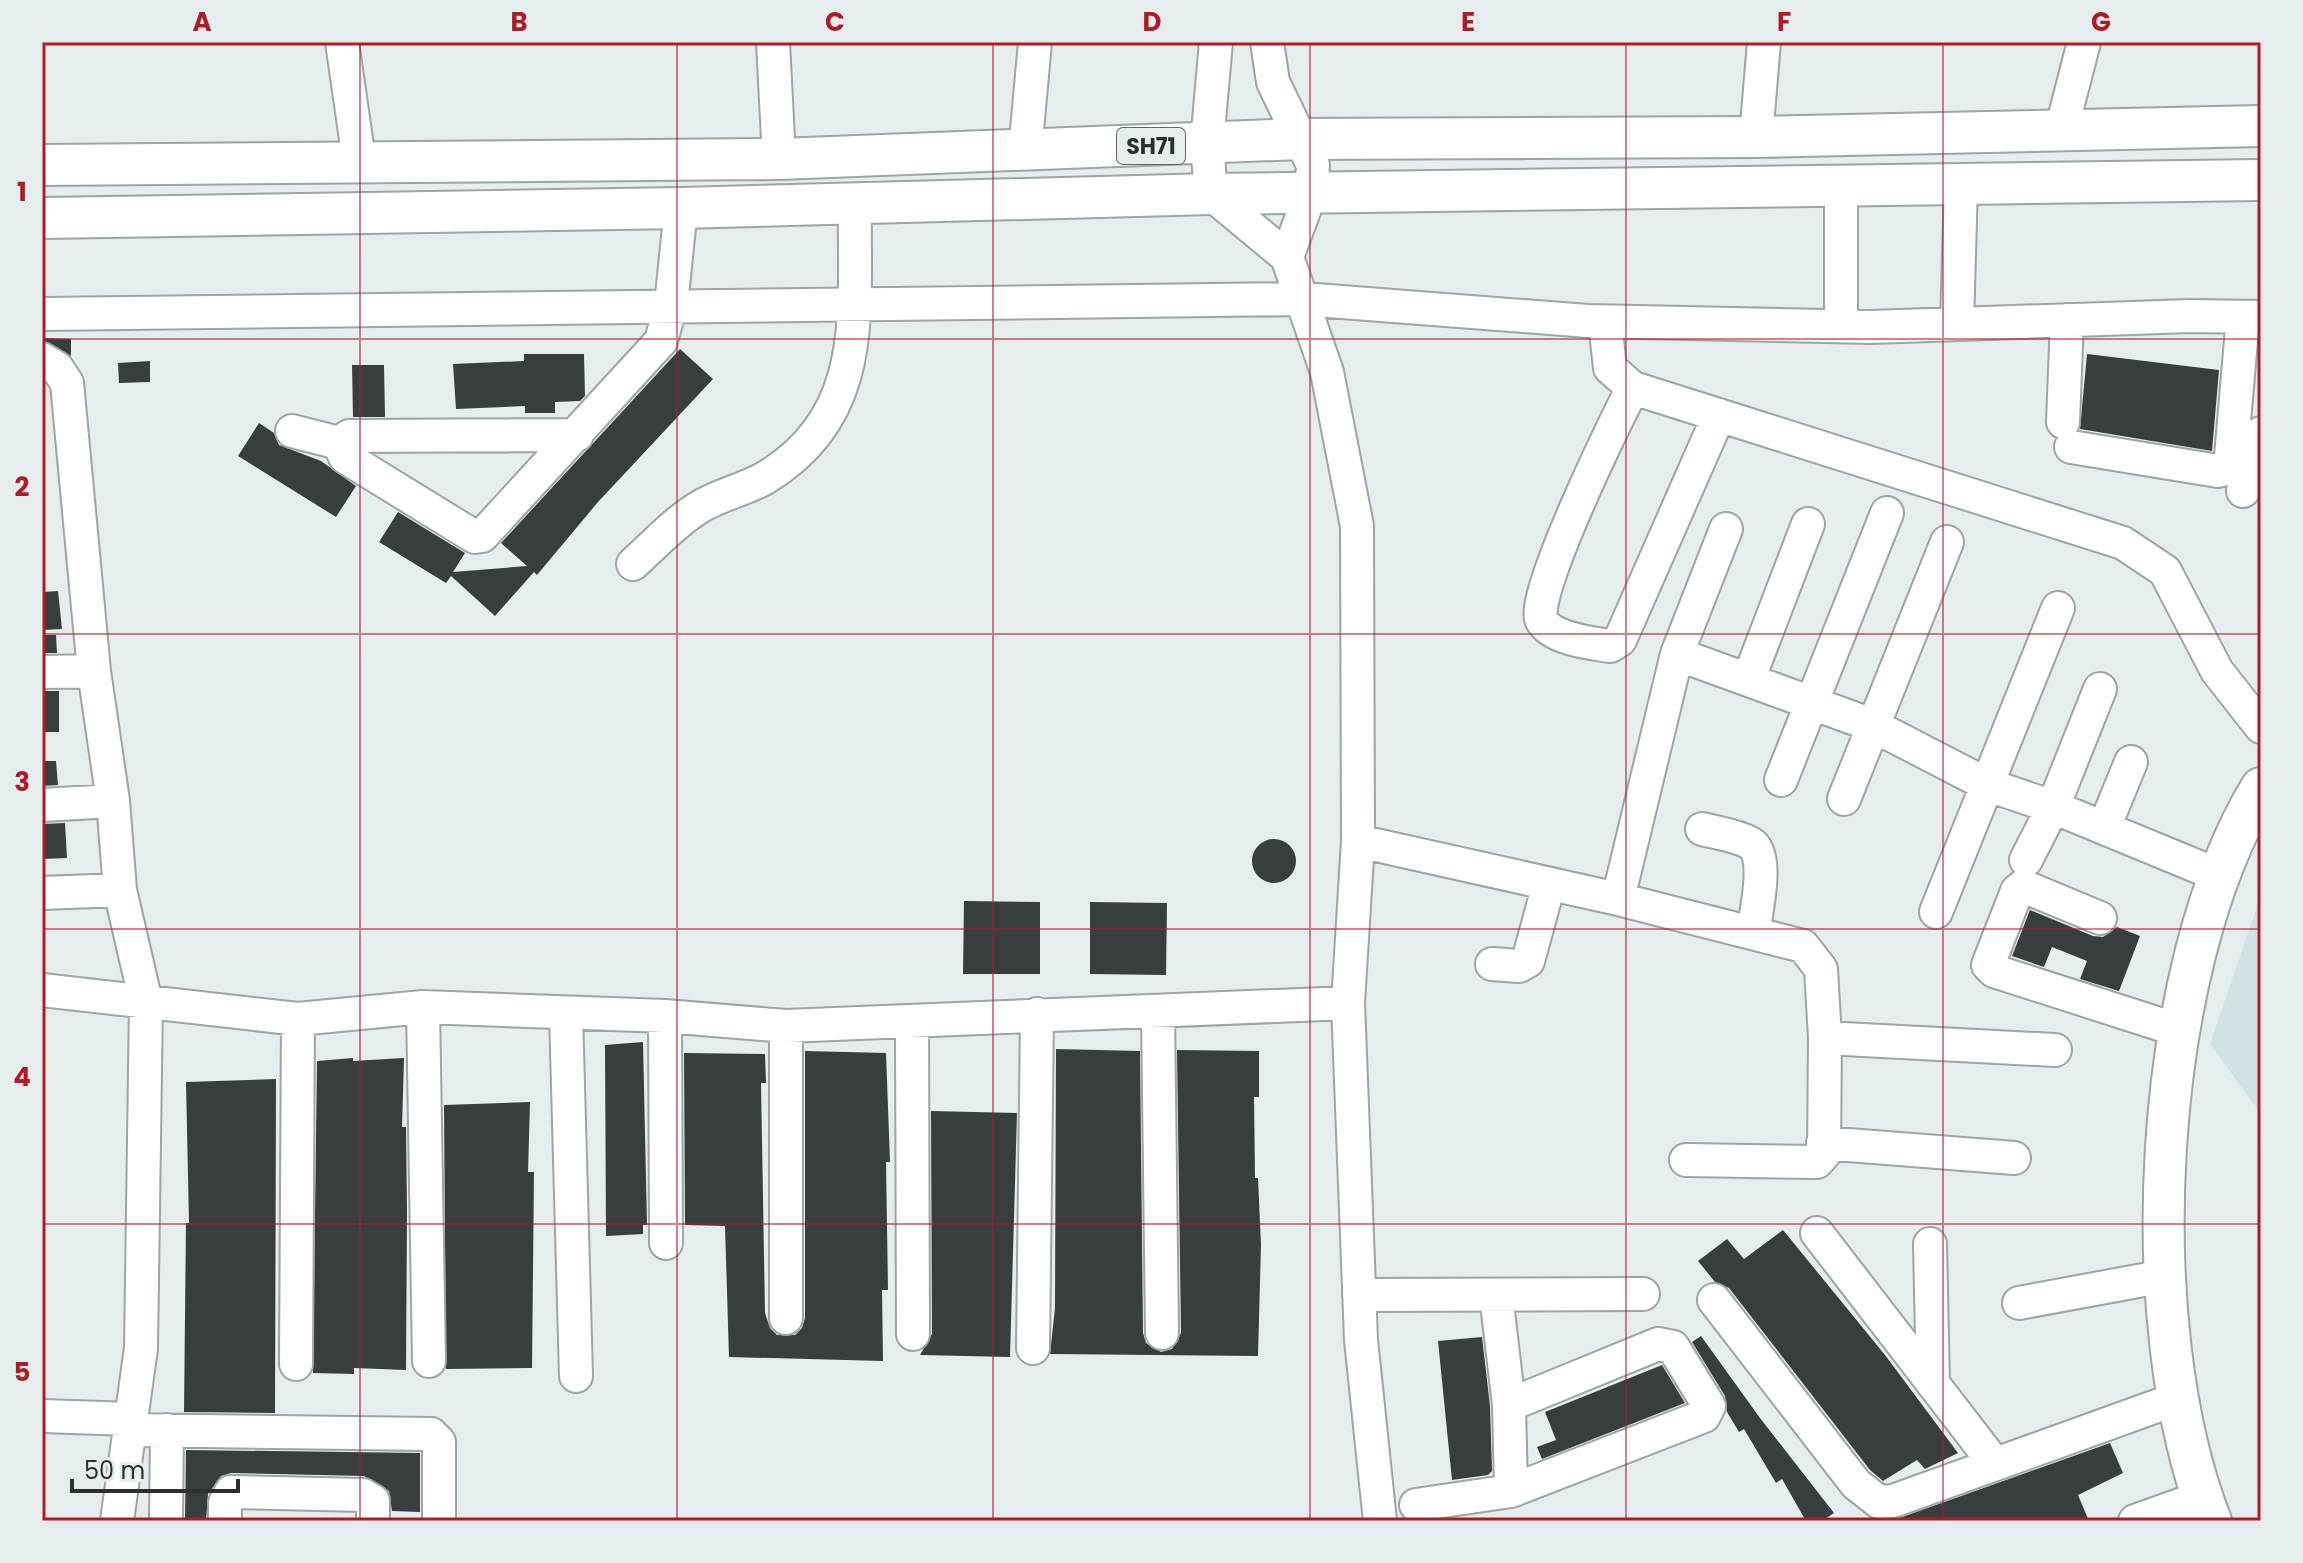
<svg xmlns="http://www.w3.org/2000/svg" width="2303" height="1563" viewBox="0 0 2303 1563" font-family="Poppins,sans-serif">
  <rect width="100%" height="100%" fill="#e6edee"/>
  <path fill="#d1e1e3" d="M2261,895V1114L2210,1044Z"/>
  <path fill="#383e3e" d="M42,338L71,339V356L42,340Z
    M680,349L713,379L598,502L537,575L534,572L495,616L451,576L446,583L379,542L398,512L465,553L453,572L527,566L501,543Z
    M524,354H584L585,396L580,401L555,402V413H525V406L456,409L453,364L524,361Z
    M2087,354L2219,370L2212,451L2080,429Z
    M150,361V382L119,383L118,363Z
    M352,365H384L385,417H353Z
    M259,423L274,433L279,445L321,461L356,486L336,517L238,456Z
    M58,591L62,629L42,630V592Z
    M42,635H56L57,653H42Z
    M42,691H59V732H42Z
    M42,761H56L58,785L42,786Z
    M65,823L67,858L42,859V824Z
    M1252 861a22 22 0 1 1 44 0a22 22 0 1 1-44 0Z
    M964,901L1040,902V974H963Z
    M1090,902L1167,903L1166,975L1090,974Z
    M2030,910L2093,936L2103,937L2117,927L2140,936L2119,991L2080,979L2087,961L2052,947L2044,967L2012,956Z
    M643,1042L647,1225H643V1234L606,1236L605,1045Z
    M1056,1049L1140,1051L1143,1333L1146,1343L1161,1352L1172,1349L1181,1333L1177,1050L1259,1051V1097H1254L1255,1178H1258L1261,1245L1258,1356L1050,1354L1055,1308Z
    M805,1051L886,1053L890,1162H886L888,1290H882L883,1361L729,1357L725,1226L685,1225L684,1053L765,1054L766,1083H761L765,1313L770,1328L777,1335H795L802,1328L805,1318Z
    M353,1058V1061L404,1058L402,1127H406L407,1211L406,1370L354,1368V1374L313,1373L317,1061Z
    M276,1079L275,1413L184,1412L186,1223H189L186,1082Z
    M530,1102L528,1172H534L532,1368L446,1369L444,1105Z
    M931,1111L1017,1113L1010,1357L920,1355L932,1334Z
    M1783,1230L1885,1355L1958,1453L1925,1469L1917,1460L1883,1481L1870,1470L1729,1288L1715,1282L1698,1261L1727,1239L1744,1259Z
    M1701,1336L1760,1418L1834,1513L1822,1521H1806L1782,1479L1776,1483L1744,1429L1739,1432L1727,1412L1725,1396L1692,1342Z
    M1482,1337L1490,1406L1492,1471L1488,1475L1452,1480L1438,1341Z
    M1662,1365L1685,1403L1542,1459L1537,1447L1556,1440L1545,1412Z
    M2110,1443L2123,1473L2078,1495L2089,1521H1891Z
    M186,1450L420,1453V1512L392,1511L389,1491L364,1476L231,1473L221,1476L208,1494L206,1521H185Z"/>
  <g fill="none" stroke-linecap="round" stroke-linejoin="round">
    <g stroke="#9da4a4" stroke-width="36">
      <path id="minor" d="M342,42L359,160
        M773,42L779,159
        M1216,42L1207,143L1211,194L1287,257L1327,372L1357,526L1358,841L1348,1003L1361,1340L1380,1521
        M1267,42L1273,82L1313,165L1311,192L1287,257
        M2061,131L2084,42
        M1756,137L1764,42
        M1025,152L1035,42
        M1841,186V326
        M42,314L1303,299L1588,321L1871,327L2190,316L2261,317
        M1605,322L1610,368L1633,388L2123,543L2165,571L2217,671L2261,727
        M1957,324L1961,184
        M42,359L57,368L67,383L94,671L113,801L120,890L146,1002L141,1348L117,1521
        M1633,388C1617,417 1528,600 1542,621C1553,639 1590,643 1610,646L1620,640L1719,415
        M2063,422L2067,320
        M292,431L339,443
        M577,435L349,436L339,443L345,457L475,537L482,536L661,341L671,305L681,208
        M2071,447L2218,471L2230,468L2243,317
        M2243,491L2252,445L2261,433
        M633,564C654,545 674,523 698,508C718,495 744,490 765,478C871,414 853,310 855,203
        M1677,654L1872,725L1988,785L2053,807L2218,875
        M42,672L94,671
        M1749,678L1808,524
        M1781,780L1887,513
        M1844,799L1947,542
        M42,805L113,801
        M2104,828L2131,762
        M1702,829C1717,833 1736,835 1750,843C1770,854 1756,912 1753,933
        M1358,841L1618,899L1803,946L1821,969L1825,1038L2055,1050
        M2026,860L2053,807L2100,689
        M42,893L120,890
        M1618,899L1677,654L1726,529
        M1936,912L2058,608
        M2100,918L2023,886L2017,891L1988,965L1994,971L2181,1031
        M1492,964L1519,966L1528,961L1549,884
        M42,990L298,1019L423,1007L665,1016L786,1026L1348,1003
        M423,1007L429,1361
        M1158,1011L1162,1333
        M566,1013L576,1376
        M665,1016L666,1243
        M912,1022L913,1334
        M1823,1143L2014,1158
        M1686,1160L1817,1162L1824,1154L1825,1038
        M1817,1233L1995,1464
        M1930,1244L1933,1384
        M1359,1295L1643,1294
        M1714,1300L1856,1484L1879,1502L1893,1501L2179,1398
        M2019,1303L2165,1276
        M786,1318V1026
        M1033,1348L1037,1014
        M296,1364L298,1019
        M1509,1405L1658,1344L1673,1347L1709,1406L1704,1416L1511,1491
        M42,1416L132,1419
        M130,1430L431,1434L439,1442V1521
        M1416,1505L1511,1491L1509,1405L1496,1295
        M166,1521L167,1430
        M225,1521V1503L231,1492L363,1495L373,1501V1521
        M2135,1521L2202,1497"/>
    </g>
    <g stroke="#9da4a4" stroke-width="44">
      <path id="major" d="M42,165L779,159L1300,139L1756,137L2261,126
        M42,218L681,208L1211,194L2261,180
        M2211,1521C2134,1326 2151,968 2261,788"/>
    </g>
    <use href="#minor" stroke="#fff" stroke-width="32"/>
    <use href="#major" stroke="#fff" stroke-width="40"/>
  </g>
  <path fill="none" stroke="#ae1c26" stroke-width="2" stroke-opacity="0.55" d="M360,42V1521M677,42V1521M993,42V1521M1310,42V1521M1626,42V1521M1943,42V1521M42,339H2261M42,634H2261M42,929H2261M42,1224H2261"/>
  <g text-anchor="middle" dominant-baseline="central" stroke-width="8" stroke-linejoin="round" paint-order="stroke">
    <rect fill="#e6edee" stroke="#646768" stroke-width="2" x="1117" y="128" width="68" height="36" rx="6"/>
    <g font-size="22" font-weight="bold" fill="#2c2e2f">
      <text x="1151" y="146">SH71</text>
    </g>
  </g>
  <rect width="2303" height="1563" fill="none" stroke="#e6edee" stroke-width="88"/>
  <path d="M72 1479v12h166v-12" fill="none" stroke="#2c2e2f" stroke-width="4"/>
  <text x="84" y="1479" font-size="24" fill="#2c2e2f" stroke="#e6edee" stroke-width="6" paint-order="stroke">50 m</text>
  <rect x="44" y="44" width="2215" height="1475" fill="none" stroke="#ae1c26" stroke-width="3"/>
  <g font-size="26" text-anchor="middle" font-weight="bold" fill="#ae1c26">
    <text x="202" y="31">A</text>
    <text x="519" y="31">B</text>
    <text x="835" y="31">C</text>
    <text x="1152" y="31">D</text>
    <text x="1468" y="31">E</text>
    <text x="1784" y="31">F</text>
    <text x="2101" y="31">G</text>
    <text x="22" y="201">1</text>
    <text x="22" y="496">2</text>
    <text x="22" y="791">3</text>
    <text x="22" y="1086">4</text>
    <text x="22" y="1381">5</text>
  </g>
</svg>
